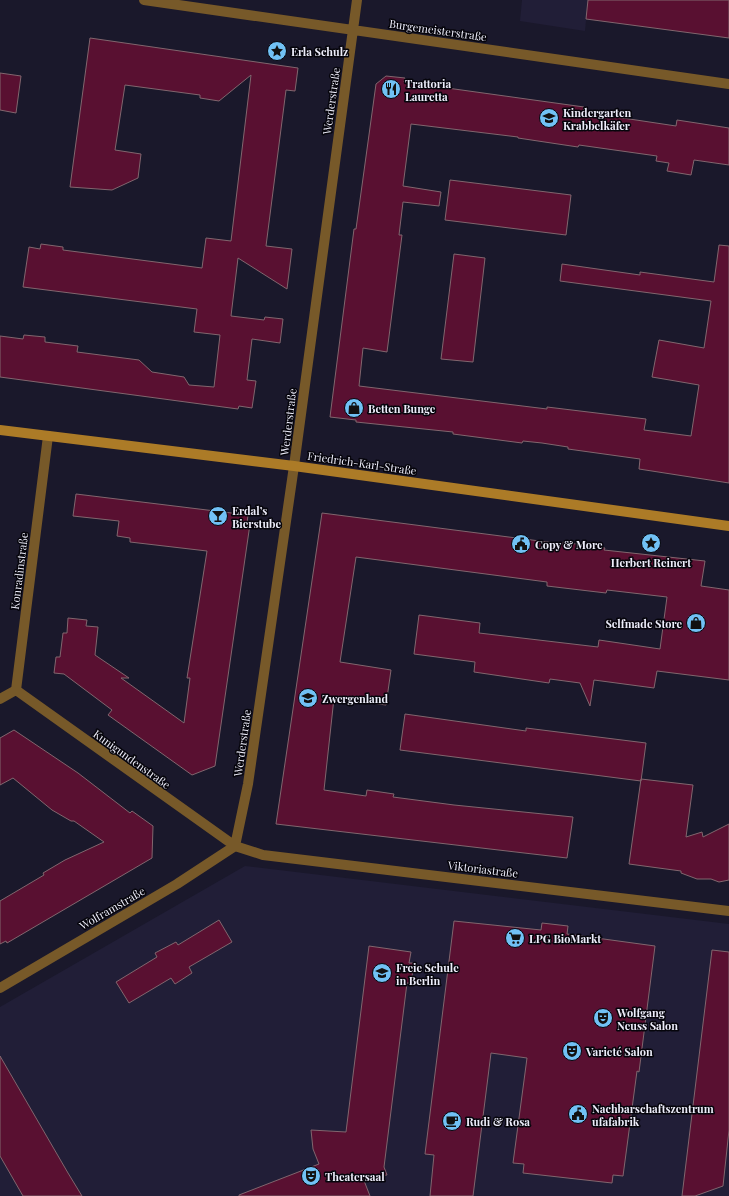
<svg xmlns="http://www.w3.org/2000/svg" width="729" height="1196" viewBox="0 0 729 1196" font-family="'Playfair Display',serif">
  <rect width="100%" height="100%" fill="#1a182b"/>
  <path fill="#211e37" d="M522,0H588L585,31L520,21Z
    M245,866L729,924V1196H0V1007Z"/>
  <path fill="#591031" stroke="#81666e" d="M588,0H729V38L586,19Z
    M90,38L298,68L295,91L286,90L266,246L292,249L287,289L238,258L231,316L264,320L265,317L283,319L280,343L252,339L247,380L256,381L252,408L239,406L238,409L0,377V336L23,339L24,335L45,337V342L78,346L77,352L139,360L152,372L184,377L189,385L214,387L220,335L194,332L197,309L23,287L29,247L40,249L41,244L63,247V250L202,268L206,238L231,241L251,75L219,101L200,98V95L125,85L115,150L141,154L138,178L112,190L70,187Z
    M0,73L21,76L16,113L0,110Z
    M386,76L405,78L404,82L584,107L583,112L676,126L677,120L729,128V165L694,160L691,175L667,171L669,163L656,161L657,156L579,145L578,147L518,138V137L411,124L403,186L441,192L439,206L403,202L399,235H402L387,352L363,348L359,386L547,409V407L646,419L644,430L691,436L699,385L652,377L659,340L704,348L711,301L560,281L562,264L640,275V272L714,282L719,245L729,246V483L639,469L640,459L568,449V447L542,443L523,441L522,443L453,434V432L356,422V420L330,417L354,229H356L376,84Z
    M450,180L571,195L566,235L445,220Z
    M454,254L485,258L473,362L441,359Z
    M76,494L248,515L247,523L250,524L215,766L192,775L108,715L112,710L64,674L54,673L56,657H60L63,633H67L68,618L87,620L86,626L98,627L95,655L129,678H121L184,723L190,678H187L207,551L130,542V538L117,536L119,521L73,516Z
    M322,513L563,544V542L576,544L577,542L594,544L593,546L605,548L604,550L705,561L701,586L729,590V680L657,671L654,688L594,680L590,706L580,683L550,679L549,683L474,672L475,662L414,654L419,615L480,623L479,633L598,647L599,640L660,649L667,597L607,590L606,593L547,586V582L356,557L340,662L391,670L386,705L334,698L324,790L366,796L367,790L394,794L393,797L454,805L573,817L567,858L276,824Z
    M405,714L526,731V728L646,743L641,781L400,750Z
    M14,730L78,773L130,813L132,811L153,826L152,858L7,943L6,941L0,944V901L44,875L43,873L65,860L104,842L74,821H71L52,810L13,778L0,785V738Z
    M641,779L693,785L686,837L702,832L703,837L729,824V880L719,882L711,879H697L681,873V871L629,864Z
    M219,920L232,942L189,967L192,973L175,984L171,978L129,1003L116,982L157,957L155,953L176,942L178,945Z
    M454,921L541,930L542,923L568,926L567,934L655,946L639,1072L637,1071L623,1176L613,1175L612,1183L523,1173L524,1164L513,1163L527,1058L491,1053L473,1196H430L434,1155L425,1154Z
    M369,946L411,952L409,963H414L411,983H407L384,1167L387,1175L363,1178L370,1196H239V1195L319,1164L313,1149L311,1130L346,1132Z
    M712,950L729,952V1130L723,1186L695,1196H682Z
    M0,1056L68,1173L82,1196H23L0,1156Z"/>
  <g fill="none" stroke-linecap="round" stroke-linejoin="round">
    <path stroke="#775929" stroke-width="10" d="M144,0L729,84
      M16,690L235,846L263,855L729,911
      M16,690L48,436
      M0,699L16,690
      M235,846L248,784L294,466L357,0
      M0,988L177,884L235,846"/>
    <path stroke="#ac7b27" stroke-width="10" d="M0,430L294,466L729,526"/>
  </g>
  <defs>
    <g id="sight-disc" transform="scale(1)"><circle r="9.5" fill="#71c1f5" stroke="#06050c"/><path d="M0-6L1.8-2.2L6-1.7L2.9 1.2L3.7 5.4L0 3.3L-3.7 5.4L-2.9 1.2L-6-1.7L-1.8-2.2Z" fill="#111"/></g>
    <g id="restaurant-disc" transform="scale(1)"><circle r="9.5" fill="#71c1f5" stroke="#06050c"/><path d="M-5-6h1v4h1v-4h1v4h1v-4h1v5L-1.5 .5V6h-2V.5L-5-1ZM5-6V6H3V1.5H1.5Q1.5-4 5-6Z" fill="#111"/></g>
    <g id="school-disc" transform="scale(1)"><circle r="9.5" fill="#71c1f5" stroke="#06050c"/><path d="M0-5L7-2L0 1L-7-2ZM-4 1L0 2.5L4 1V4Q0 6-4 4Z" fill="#111"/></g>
    <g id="shop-disc" transform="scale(1)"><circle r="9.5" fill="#71c1f5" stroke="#06050c"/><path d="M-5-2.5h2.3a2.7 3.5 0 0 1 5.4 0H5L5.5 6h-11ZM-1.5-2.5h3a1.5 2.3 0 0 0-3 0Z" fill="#111"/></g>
    <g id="bar-disc" transform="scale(1)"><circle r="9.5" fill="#71c1f5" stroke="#06050c"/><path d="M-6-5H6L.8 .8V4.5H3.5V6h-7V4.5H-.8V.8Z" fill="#111"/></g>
    <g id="civic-disc" transform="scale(1)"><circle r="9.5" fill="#71c1f5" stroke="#06050c"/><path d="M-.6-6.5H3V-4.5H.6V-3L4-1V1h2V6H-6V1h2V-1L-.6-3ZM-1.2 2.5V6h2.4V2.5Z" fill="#111"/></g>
    <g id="supermarket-disc" transform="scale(1)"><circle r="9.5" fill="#71c1f5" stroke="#06050c"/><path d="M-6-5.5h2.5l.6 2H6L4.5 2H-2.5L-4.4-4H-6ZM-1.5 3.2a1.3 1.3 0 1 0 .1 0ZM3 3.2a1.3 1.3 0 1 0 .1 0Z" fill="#111"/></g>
    <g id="theatre-disc" transform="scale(1)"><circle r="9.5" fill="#71c1f5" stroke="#06050c"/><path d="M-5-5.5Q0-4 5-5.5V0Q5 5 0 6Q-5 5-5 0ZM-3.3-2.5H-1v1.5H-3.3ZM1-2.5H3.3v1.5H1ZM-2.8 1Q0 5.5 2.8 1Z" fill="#111"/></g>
    <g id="cafe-disc" transform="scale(1)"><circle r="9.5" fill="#71c1f5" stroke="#06050c"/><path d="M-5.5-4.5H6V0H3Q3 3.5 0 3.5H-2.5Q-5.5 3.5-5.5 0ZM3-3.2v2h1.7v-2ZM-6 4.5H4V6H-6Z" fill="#111"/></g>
  </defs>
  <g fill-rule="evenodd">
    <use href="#sight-disc" x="277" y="51"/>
    <use href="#restaurant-disc" x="391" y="89"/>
    <use href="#school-disc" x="549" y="118"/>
    <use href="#shop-disc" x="354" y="408"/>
    <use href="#bar-disc" x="218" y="516"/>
    <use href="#sight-disc" x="651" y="543"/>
    <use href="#civic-disc" x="521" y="544"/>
    <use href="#shop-disc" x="696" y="623"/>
    <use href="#school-disc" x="308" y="698"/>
    <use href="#supermarket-disc" x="515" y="938"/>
    <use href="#school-disc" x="382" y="973"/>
    <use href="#theatre-disc" x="603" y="1018"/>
    <use href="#theatre-disc" x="572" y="1051"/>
    <use href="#civic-disc" x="578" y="1114"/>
    <use href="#cafe-disc" x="452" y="1121"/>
    <use href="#theatre-disc" x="311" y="1176"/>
  </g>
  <g text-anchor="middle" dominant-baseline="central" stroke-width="3" stroke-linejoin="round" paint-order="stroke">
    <g font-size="11" fill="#ededfa" stroke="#06050c">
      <text transform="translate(438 30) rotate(8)">Burgemeisterstraße</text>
      <text transform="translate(331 101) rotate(-82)">Werderstraße</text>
      <text transform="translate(288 422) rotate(-83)">Werderstraße</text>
      <text transform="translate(362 463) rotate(8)">Friedrich-Karl-Straße</text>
      <text transform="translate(19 571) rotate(-83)">Konradinstraße</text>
      <text transform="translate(242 743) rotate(-82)">Werderstraße</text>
      <text transform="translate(132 759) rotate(36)">Kunigundenstraße</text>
      <text transform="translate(483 869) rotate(7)">Viktoriastraße</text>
      <text transform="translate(112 908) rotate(-30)">Wolframstraße</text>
    </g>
    <g font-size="11" font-weight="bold" fill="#ededfa" stroke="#06050c" text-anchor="start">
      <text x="291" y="51">Erla Schulz</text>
      <text x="405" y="83">Trattoria<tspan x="405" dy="13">Lauretta</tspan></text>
      <text x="563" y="112">Kindergarten<tspan x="563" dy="13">Krabbelkäfer</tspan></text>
      <text x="368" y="408">Betten Bunge</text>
      <text x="232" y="510">Erdal’s<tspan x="232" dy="13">Bierstube</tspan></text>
      <text x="535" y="544">Copy &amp; More</text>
      <text x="651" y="562" text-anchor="middle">Herbert Reinert</text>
      <text x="682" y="623" text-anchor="end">Selfmade Store</text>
      <text x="322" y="698">Zwergenland</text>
      <text x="529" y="938">LPG BioMarkt</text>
      <text x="396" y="967">Freie Schule<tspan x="396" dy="13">in Berlin</tspan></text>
      <text x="617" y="1012">Wolfgang<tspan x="617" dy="13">Neuss Salon</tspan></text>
      <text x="586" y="1051">Varieté Salon</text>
      <text x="592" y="1108">Nachbarschaftszentrum<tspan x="592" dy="13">ufafabrik</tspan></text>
      <text x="466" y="1121">Rudi &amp; Rosa</text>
      <text x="325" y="1176">Theatersaal</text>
    </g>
  </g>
</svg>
